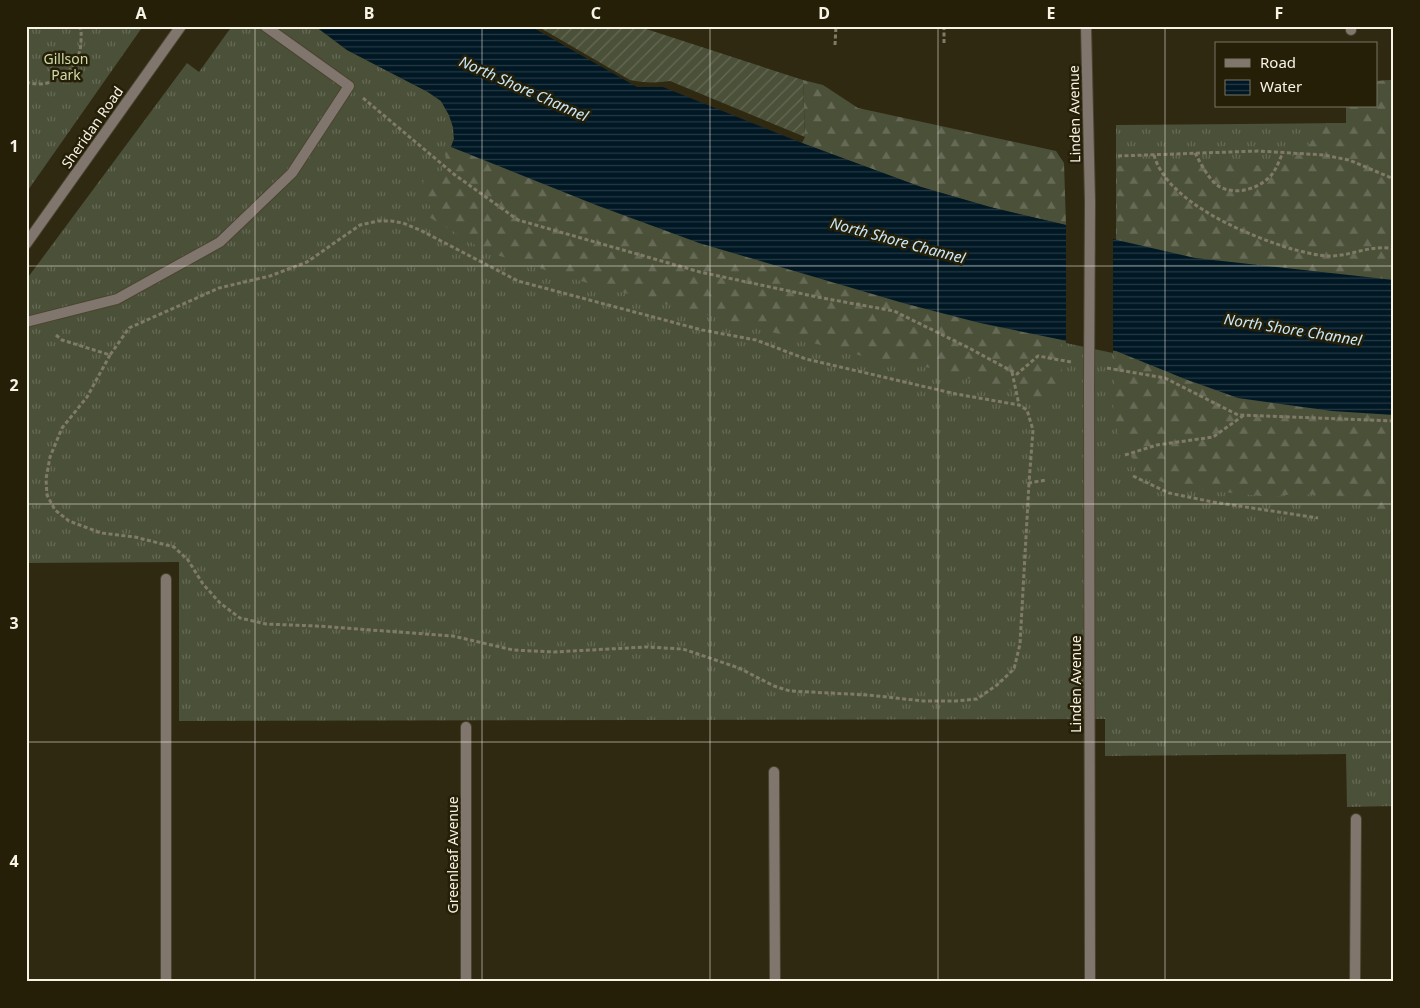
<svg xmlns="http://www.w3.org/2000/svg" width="1420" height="1008" viewBox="0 0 1420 1008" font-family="'Noto Sans',sans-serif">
  <defs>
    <pattern id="grass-tufts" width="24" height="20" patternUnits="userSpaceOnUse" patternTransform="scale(1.25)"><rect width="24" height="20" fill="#4b5039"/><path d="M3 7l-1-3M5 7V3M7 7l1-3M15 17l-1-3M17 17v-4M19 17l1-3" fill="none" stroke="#666a56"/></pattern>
    <pattern id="forest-firs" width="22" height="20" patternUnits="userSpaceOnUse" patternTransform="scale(1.25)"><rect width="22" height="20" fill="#4b5039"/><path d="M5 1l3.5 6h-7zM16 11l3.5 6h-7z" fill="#666a56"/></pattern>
    <pattern id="garden-furrows" width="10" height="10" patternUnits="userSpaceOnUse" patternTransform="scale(1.25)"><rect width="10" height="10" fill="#4b5039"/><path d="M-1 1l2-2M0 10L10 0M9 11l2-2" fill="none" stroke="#666a56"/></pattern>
    <pattern id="water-rules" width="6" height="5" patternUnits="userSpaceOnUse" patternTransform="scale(1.25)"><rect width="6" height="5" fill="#001724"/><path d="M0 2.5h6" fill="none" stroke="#263944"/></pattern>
  </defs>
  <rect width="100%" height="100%" fill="#2f2912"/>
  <path fill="url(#grass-tufts)" d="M26,26H137L141,29L26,193Z
    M232,26H315L347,50L428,92L441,101L449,115L453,127L454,139L451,147L1062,340L1116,351V125L1346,123V106H1376V81L1394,80V806L1347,807L1346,754L1105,756V719L179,721V562L26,563V280L187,63L199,72Z"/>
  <path fill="url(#forest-firs)" d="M803,80L823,85L858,108L1056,151L1064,163L1066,225L990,207L921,187L802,143L805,137Z
    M1394,80V280L1195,258L1117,240V166L1197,160L1267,166L1285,162L1311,143L1316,132L1326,123H1346V106H1376V81Z
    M451,147L596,205L812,277L980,323L1062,340V387L1051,396L1040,399L932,368L881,361L591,284L487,252L429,217C433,205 428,197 422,186L425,177L435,172L442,171L446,161L445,153Z
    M1116,351L1185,379L1238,398L1332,411L1394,415V519L1365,509L1349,496L1294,494L1270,497L1205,490L1162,482L1141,473L1119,436L1113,413Z"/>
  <path fill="url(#garden-furrows)" d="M537,26H637L803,80L805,137L670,81C657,83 643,83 630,80Z"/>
  <path fill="url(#water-rules)" d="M315,26H530L637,87H663L802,143L921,187L990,207L1066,225L1117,240L1195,258L1394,280V415L1332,411L1238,398L1185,379L1116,351L980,323L903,303L699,243L596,205L451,147L454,139L453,127L449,115L441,101L428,92L347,50Z"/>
  <path fill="#2f2912" d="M1066,222L1113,236V353L1066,343Z"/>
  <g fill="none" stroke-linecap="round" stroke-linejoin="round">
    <g stroke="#4b4530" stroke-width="12">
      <path id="service" d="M1351,30V26
        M26,322L117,299L220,242L292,173L349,86L265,26
        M166,579V982
        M774,772L775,982
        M1355,982L1356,819"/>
    </g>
    <g stroke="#4b4530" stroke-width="12">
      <path id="minor" d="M1086,26L1090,202
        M1089,386L1090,982
        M466,982V727"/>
    </g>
    <g stroke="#4b4530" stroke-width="12">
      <path id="tertiary" d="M26,244L181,26"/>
    </g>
    <path stroke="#807b67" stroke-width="3" stroke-dasharray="4 2.5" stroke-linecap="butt" d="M944,26V45
      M835,45L836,26
      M26,82C53,91 81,69 81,41C81,35 82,31 79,26
      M363,98L455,175L518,220L700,272L817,297L894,311L969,348L1017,374L1038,356L1071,362
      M1195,153C1201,164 1208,178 1217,185C1234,197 1261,189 1273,173C1277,167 1280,159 1283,152
      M1154,155C1167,203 1249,236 1292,249C1304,252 1318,256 1330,256C1352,256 1371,244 1394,249
      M1118,156L1258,151L1324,155L1349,160L1394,179
      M56,335L62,340L110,355L129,328L219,288L270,276L307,262L360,225L378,221H391L403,223L420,230L518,281L702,330L756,340L806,359L956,394L1019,405L1027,410L1033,430L1029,483L1046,480
      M110,355L87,397L62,428L50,457L46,479L47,495L55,510L69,521L101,533L135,537L174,547L188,560L203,584L220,603L240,618L266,624L317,626L453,636L513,650L554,652L646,647L683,649L739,668L774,686L790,691L868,695L923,701H956L977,699L997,685L1014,669L1020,644L1029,483
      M1107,368L1165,378L1238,415L1394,421
      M1012,372L1019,405
      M1125,455L1157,445L1213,437L1244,415
      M1133,476L1169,493L1213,502L1318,518"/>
    <use href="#service" stroke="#81766e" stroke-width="10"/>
    <use href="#minor" stroke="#81766e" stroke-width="10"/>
    <use href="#tertiary" stroke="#81766e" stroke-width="10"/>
    <g stroke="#4b4530" stroke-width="12" stroke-linecap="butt">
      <path id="minor-bridge" d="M1089,386L1090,202"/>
    </g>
    <use href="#minor-bridge" stroke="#81766e" stroke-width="10"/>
  </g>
  <path fill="none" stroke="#f7f3e5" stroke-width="1" stroke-opacity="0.55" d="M255,26V982M482,26V982M710,26V982M938,26V982M1165,26V982M26,266H1394M26,504H1394M26,742H1394"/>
  <g text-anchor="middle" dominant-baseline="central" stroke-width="5" stroke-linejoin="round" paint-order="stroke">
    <g font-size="14" fill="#d1dca8" stroke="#251f08">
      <text x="66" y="58">Gillson<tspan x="66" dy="16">Park</tspan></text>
    </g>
    <g font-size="14" fill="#f7f3e5" stroke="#251f08">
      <text transform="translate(1074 114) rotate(-91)">Linden Avenue</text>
      <text transform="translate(92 127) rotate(-55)">Sheridan Road</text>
      <text transform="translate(1075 684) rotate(-90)">Linden Avenue</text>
      <text transform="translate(452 855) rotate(-90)">Greenleaf Avenue</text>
    </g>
    <g font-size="15" font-style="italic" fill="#c8e8fa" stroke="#251f08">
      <text transform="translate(524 88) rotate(24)">North Shore Channel</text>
      <text transform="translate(898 240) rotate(15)">North Shore Channel</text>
      <text transform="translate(1293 329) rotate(9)">North Shore Channel</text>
    </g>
  </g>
  <rect width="1420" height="1008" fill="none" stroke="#251f08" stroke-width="55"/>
  <rect x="1215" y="42" width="162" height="65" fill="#251f08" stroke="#797460"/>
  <rect x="1225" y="59" width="25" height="8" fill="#81766e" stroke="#797460"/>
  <text x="1260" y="68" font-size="15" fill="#f7f3e5">Road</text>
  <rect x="1225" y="80" width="25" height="15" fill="url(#water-rules)" stroke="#797460"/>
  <text x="1260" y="92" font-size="15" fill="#f7f3e5">Water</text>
  <rect x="28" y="28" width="1364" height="952" fill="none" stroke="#f7f3e5" stroke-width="2"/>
  <g font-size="16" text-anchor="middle" font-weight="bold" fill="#f7f3e5">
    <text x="141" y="19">A</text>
    <text x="369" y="19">B</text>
    <text x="596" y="19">C</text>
    <text x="824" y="19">D</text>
    <text x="1051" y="19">E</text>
    <text x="1279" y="19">F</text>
    <text x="14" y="152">1</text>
    <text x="14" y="391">2</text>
    <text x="14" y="629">3</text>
    <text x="14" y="867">4</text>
  </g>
</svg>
